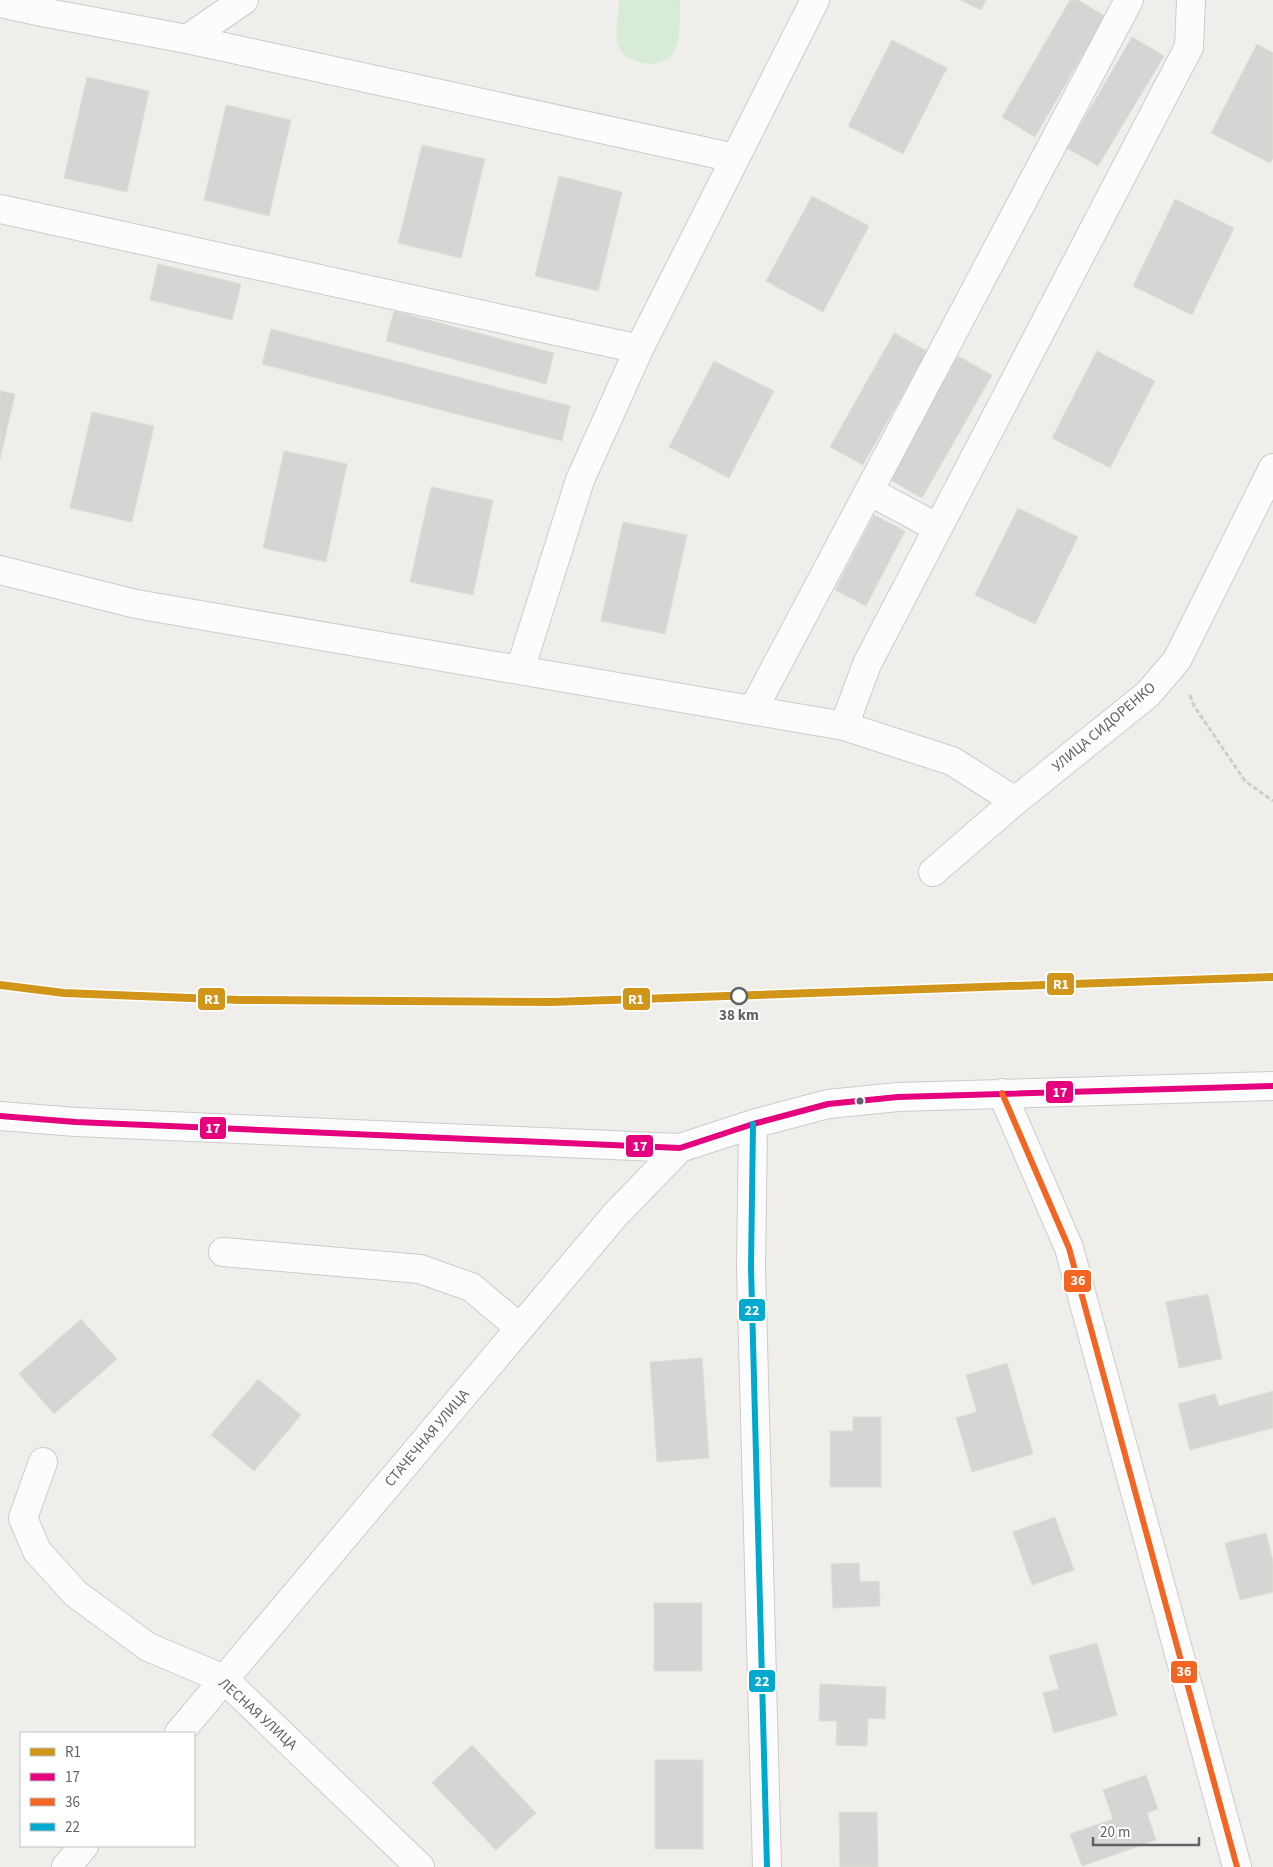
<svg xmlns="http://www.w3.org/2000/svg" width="1273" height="1867" viewBox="0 0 1273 1867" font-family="'Source Sans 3',sans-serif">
  <rect width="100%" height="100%" fill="#efeeea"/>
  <path fill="#d8ebd6" d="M619,0H680C679,16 682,39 673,53C662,72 621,64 617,42C615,31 619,12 619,0Z"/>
  <path fill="#d6d5d3" stroke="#deddd9" d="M960,0H986L981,10Z
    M1070,0H1078L1105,16L1035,137L1002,117Z
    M1132,37L1164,56L1098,166L1067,148Z
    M892,40L947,68L903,154L848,126Z
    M1257,44L1273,53V158L1270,163L1211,133Z
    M87,77L149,91L127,192L64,178Z
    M226,105L291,120L269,216L204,200Z
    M422,145L485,159L461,258L398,243Z
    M559,176L622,192L598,291L535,276Z
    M812,196L869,226L823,312L766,281Z
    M1175,199L1234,228L1192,315L1133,286Z
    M158,264L241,284L232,320L150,300Z
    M394,311L554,353L546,384L386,341Z
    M271,329L570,406L562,441L262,364Z
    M894,333L927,351L863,465L830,447Z
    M1097,351L1155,381L1110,468L1052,438Z
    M958,356L992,375L922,498L889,479Z
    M714,361L774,391L729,478L669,447Z
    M0,391L15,394L0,459Z
    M92,412L154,426L132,522L70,508Z
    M284,451L347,464L326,562L263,548Z
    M431,487L493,500L473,595L410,582Z
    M1018,508L1078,537L1035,624L975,595Z
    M874,515L905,531L866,606L835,590Z
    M623,522L687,535L665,634L601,621Z
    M1208,1294L1222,1359L1179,1368L1166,1302Z
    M81,1319L117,1359L54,1414L19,1374Z
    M702,1358L709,1458L657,1462L650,1362Z
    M1007,1363L1033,1454L972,1472L956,1418L977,1412L966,1375Z
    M258,1379L301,1415L254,1471L211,1435Z
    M1273,1391V1428L1190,1450L1178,1404L1215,1394L1219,1406Z
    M853,1417H881V1487H830V1431H853Z
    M1055,1517L1074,1570L1032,1585L1013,1532Z
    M1266,1533L1273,1562V1592L1240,1600L1225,1543Z
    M859,1563L860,1582L879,1581L880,1606L833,1608L831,1564Z
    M654,1603H702V1671H654Z
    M1097,1643L1117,1715L1054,1733L1043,1693L1059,1689L1049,1656Z
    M820,1684L886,1687L885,1719L868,1718L867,1746L836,1745L837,1721H819Z
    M472,1745L536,1813L496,1850L432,1783Z
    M655,1760H703V1849H655Z
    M1146,1775L1158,1809L1147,1813L1156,1840L1082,1866L1070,1834L1113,1819L1103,1790Z
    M839,1812H877L878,1867H840Z"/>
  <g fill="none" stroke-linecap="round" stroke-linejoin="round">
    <g stroke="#cbcccc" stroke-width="30">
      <path id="minor" d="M0,3L42,12L187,39L735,158
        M187,39L244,0
        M0,209L639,349
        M869,491L938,528
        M0,570L136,604L844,726L952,761L1015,801
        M520,670L580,480L639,349L815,0
        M753,710L1129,0
        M844,726L867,664L1189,47L1191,0
        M933,872L1015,801L1148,694L1177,660L1273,468
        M1002,1093L1069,1248L1237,1867
        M0,1116L76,1122L680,1148L753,1124L828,1104L898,1097L1273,1086
        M753,1124L751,1267L767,1867
        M223,1252L420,1269L471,1287L520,1328
        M43,1462L23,1518L37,1551L76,1594L148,1647L224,1679L420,1867
        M179,1733L615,1215L680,1148
        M66,1867L84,1846"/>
    </g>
    <path stroke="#cacfcc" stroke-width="3" stroke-dasharray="5 2.5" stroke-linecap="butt" d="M1190,695L1194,706L1245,781L1273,801"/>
    <use href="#minor" stroke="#fdfcfc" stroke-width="28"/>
    <g stroke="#fff" stroke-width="10">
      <path id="bus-1" d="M0,1116L76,1122L680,1148L753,1124L828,1104L898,1097L1273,1086"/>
    </g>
    <g stroke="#fff" stroke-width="10">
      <path id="bus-2" d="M1002,1093L1069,1248L1237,1867"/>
    </g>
    <g stroke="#fff" stroke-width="10">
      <path id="bus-3" d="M753,1124L751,1267L767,1867"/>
    </g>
    <use href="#bus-1" stroke="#e5007d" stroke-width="6"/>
    <use href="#bus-2" stroke="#f26522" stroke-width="6"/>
    <use href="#bus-3" stroke="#00a9ce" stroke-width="6"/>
    <g stroke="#fff" stroke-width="11">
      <path id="rail-1" d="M0,985L64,993L240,1000L552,1002L1273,977"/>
    </g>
    <use href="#rail-1" stroke="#d1951a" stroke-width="8"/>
  </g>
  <circle fill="#fff" stroke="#5f6368" stroke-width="2.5" cx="739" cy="996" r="8"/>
  <circle fill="#5f6368" stroke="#fff" stroke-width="2" cx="860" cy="1101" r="4.5"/>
  <g text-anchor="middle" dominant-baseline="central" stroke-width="4" stroke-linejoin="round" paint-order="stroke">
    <g font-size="15" fill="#5f6368" stroke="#fff">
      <text transform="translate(1104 727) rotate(-40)">УЛИЦА СИДОРЕНКО</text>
      <text transform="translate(427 1438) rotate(-50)">СТАЧЕЧНАЯ УЛИЦА</text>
      <text transform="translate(258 1714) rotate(42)">ЛЕСНАЯ УЛИЦА</text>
    </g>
    <g font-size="15" font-weight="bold" fill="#5f6368" stroke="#fff">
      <text x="739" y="1015">38 km</text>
    </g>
  </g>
  <g stroke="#fff" stroke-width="2">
    <rect x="1046" y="972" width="29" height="24" rx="5" fill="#d1951a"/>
    <rect x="197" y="987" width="29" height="24" rx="5" fill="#d1951a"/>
    <rect x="622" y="987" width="29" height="24" rx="5" fill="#d1951a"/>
    <rect x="1045" y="1080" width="29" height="24" rx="5" fill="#e5007d"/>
    <rect x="199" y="1116" width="28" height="24" rx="5" fill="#e5007d"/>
    <rect x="625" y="1134" width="29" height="24" rx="5" fill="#e5007d"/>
    <rect x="1063" y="1269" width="29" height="24" rx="5" fill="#f26522"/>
    <rect x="738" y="1298" width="28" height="24" rx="5" fill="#00a9ce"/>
    <rect x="1170" y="1660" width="28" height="24" rx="5" fill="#f26522"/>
    <rect x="748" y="1669" width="28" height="24" rx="5" fill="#00a9ce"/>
  </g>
  <g font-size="14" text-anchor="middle" font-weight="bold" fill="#fff">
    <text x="1061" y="989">R1</text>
    <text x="212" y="1004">R1</text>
    <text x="636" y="1004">R1</text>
    <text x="1060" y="1097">17</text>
    <text x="213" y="1133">17</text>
    <text x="640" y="1151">17</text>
    <text x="1078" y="1285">36</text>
    <text x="752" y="1315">22</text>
    <text x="1184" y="1676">36</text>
    <text x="762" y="1686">22</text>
  </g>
  <rect x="20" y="1732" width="175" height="115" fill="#ffffff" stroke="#bfc1c3"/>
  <rect x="30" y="1748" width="25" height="8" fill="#d1951a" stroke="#bfc1c3"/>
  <text x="65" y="1757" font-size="15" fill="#5f6368">R1</text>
  <rect x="30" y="1773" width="25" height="8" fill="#e5007d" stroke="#bfc1c3"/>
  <text x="65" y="1782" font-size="15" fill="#5f6368">17</text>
  <rect x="30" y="1798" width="25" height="8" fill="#f26522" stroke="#bfc1c3"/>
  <text x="65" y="1807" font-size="15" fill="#5f6368">36</text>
  <rect x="30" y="1823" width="25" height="8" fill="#00a9ce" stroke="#bfc1c3"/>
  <text x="65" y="1832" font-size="15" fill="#5f6368">22</text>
  <path d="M1093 1837v8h106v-8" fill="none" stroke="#5f6368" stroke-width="2.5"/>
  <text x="1100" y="1837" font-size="15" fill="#5f6368" stroke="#ffffff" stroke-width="4" paint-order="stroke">20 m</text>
</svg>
